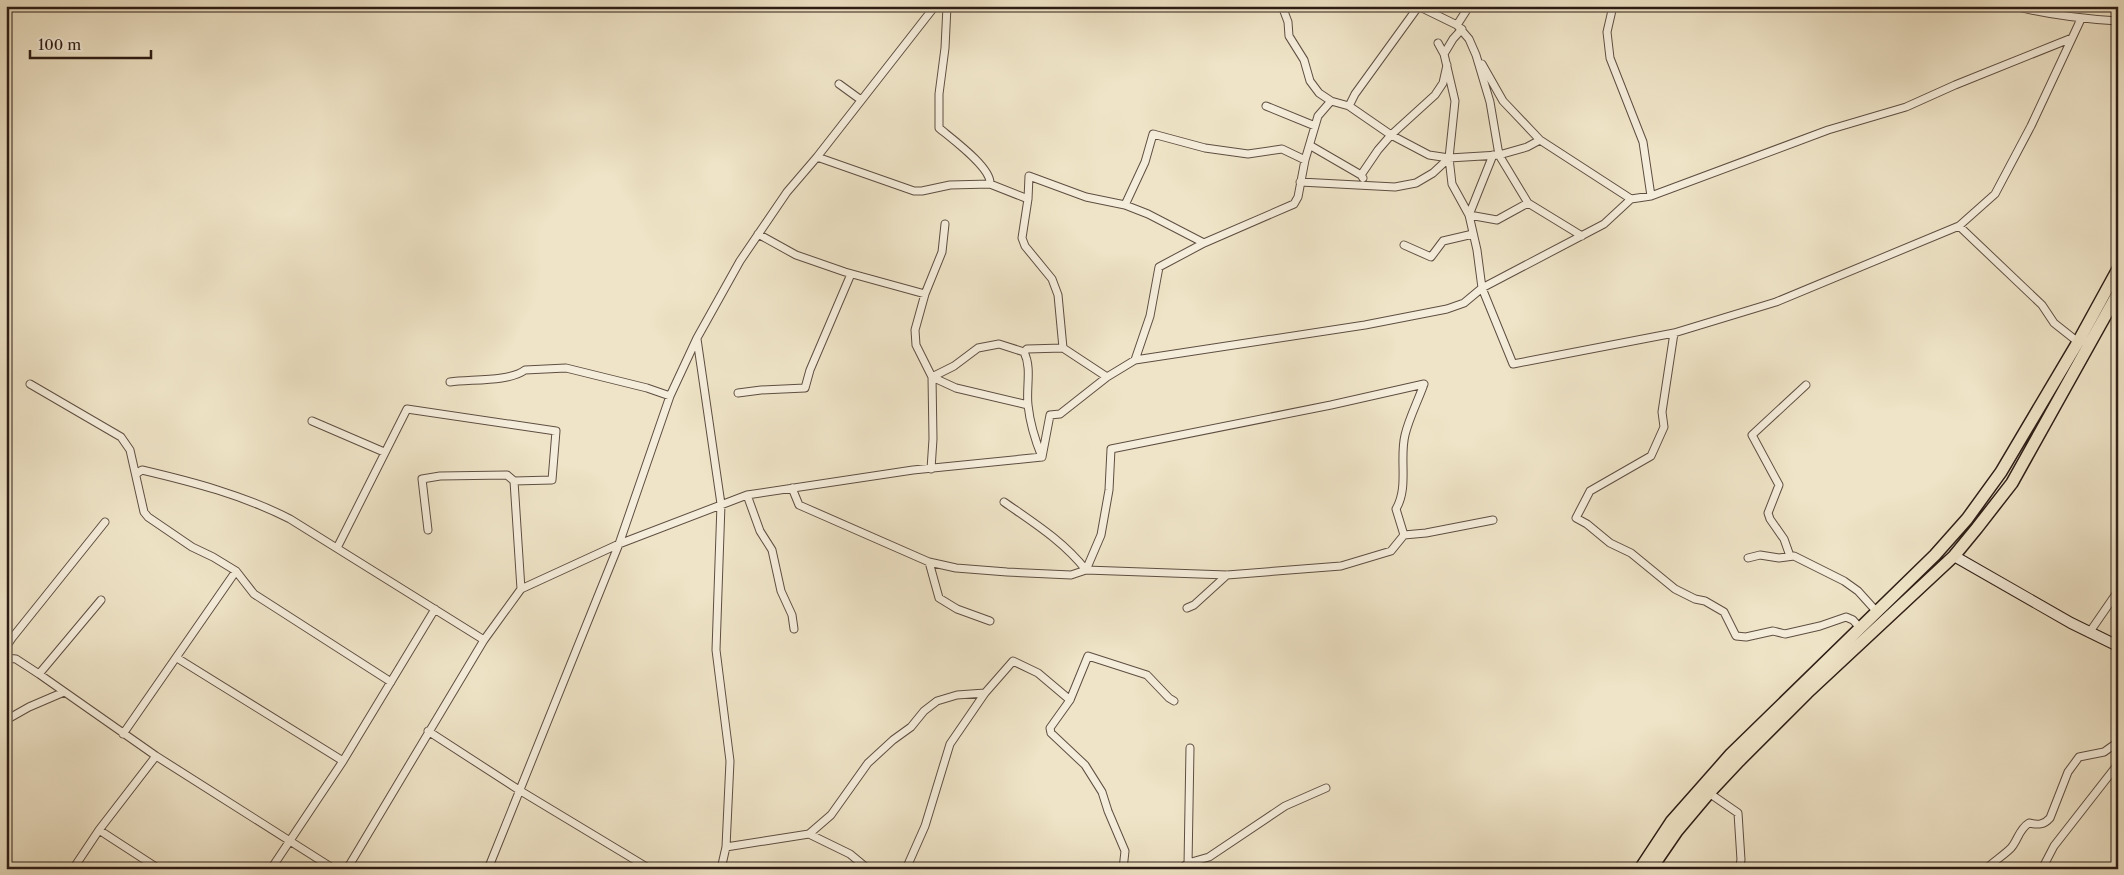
<svg xmlns="http://www.w3.org/2000/svg" width="2124" height="875" viewBox="0 0 2124 875" font-family="'Libre Caslon Text',serif">
  <rect width="100%" height="100%" fill="#efe4c7"/>
  <filter id="stains"><feTurbulence type="fractalNoise" baseFrequency=".004" numOctaves="4"/><feColorMatrix values="0 0 0 0 .2 0 0 0 0 .09 0 0 0 0 .02 0 0 0 .5 -.17"/></filter>
  <radialGradient id="worn" r=".72"><stop offset=".6" stop-color="#630" stop-opacity="0"/><stop offset="1" stop-color="#630" stop-opacity=".3"/></radialGradient>
  <g fill="none" stroke-linecap="round" stroke-linejoin="round">
    <g stroke="#5e4e42" stroke-width="9">
      <path id="street" d="M947,6L945,48L939,94V128C952,139 992,168 990,184
        M1282,6L1288,22L1289,36L1304,60L1310,81L1319,93L1331,101L1349,106L1391,135L1429,155L1449,158L1499,155L1527,147L1540,140
        M1418,6L1457,25L1469,39L1476,55L1490,102L1499,155L1528,203L1582,236
        M1613,6L1607,32L1610,58L1643,142L1651,196
        M2014,6C2049,15 2082,19 2118,21
        M1457,25L1466,11V6
        M1462,29L1453,39L1444,54L1455,101L1449,158L1452,184L1469,215L1477,250L1482,288L1513,364L1674,333L1776,302L1959,226L1995,194L2031,126L2081,19
        M1438,43L1444,54
        M1482,64L1503,101L1540,140L1631,199
        M839,84L861,100
        M1266,106L1315,126
        M1349,106L1355,94L1418,7
        M1311,146L1361,175L1363,178
        M817,157L914,191H922L950,185L990,184L1028,199
        M1361,175L1378,150L1391,135L1435,95L1443,83L1447,65
        M1300,182L1395,187L1416,183L1433,173L1449,158
        M1125,205L1145,162L1153,134L1205,148L1248,154L1282,149L1305,160
        M1469,215L1493,155
        M1469,215L1497,220L1528,203
        M1959,226L2042,305L2054,323L2078,342
        M758,234L796,255L845,272L925,294
        M1404,245L1431,257L1443,241L1473,234
        M1674,333L1662,412L1664,427L1651,456L1590,491L1576,518L1587,524L1610,543L1631,553L1675,589L1695,599L1705,601L1724,612L1736,636L1746,637L1773,631L1785,634L1820,626L1846,617L1853,620L1860,628
        M697,339L721,504L716,650L730,761L726,847L721,869
        M1063,348L1058,295L1052,279L1025,246L1022,238L1028,199L1029,176L1086,197L1125,205L1148,214L1204,243
        M1024,352C1032,368 1026,387 1028,405C1030,424 1035,440 1042,457
        M1135,360L1150,316L1159,267L1204,243L1294,204L1298,197L1305,160L1318,116L1331,101
        M932,377L954,366L978,348L999,344L1024,352L1027,349L1063,348L1107,377
        M932,377L956,388L1028,405
        M450,382C470,379 509,382 525,370L566,368L647,388L670,396
        M30,384L121,437L130,450L144,512L148,517L192,547L213,557L236,571L254,594L391,682
        M1424,384C1418,401 1409,418 1405,435C1399,459 1409,487 1396,509L1404,535L1426,533L1493,520
        M738,393L761,390L805,388L810,370L851,274
        M312,421L384,452
        M1042,457L1050,415L1060,414L1107,377L1135,360L1365,325L1447,309L1464,303L1482,288L1604,224L1631,199L1651,196L1828,130L1906,107L1955,85L2072,38
        M931,469L933,439L932,377L916,345L915,330L925,294L942,252L945,224
        M136,474L142,470C193,482 243,495 290,519L484,640
        M792,488L799,505L929,562L956,568L1007,572L1071,575L1086,570L1227,575L1341,566L1391,551L1404,535
        M747,495L760,531L772,550L781,591L792,615L794,629
        M1004,502C1034,523 1063,541 1086,570
        M428,530L422,479L440,476L507,475L514,481L521,589
        M337,548L407,409L556,431L552,480L514,481
        M1790,556L1784,539L1770,519L1768,513L1779,485L1752,435L1806,385
        M1748,558L1760,555L1779,558L1794,556L1844,581L1858,591L1877,612
        M929,562L939,598L957,609L990,621
        M1086,570L1101,535L1109,490L1111,449L1331,405L1424,384
        M1187,608L1194,605L1227,575
        M2089,633L2118,591
        M6,647L12,638L105,522
        M6,658L16,659L39,674L156,756L334,869
        M177,658L343,761
        M39,674L101,600
        M6,720L29,707L64,692
        M428,731L519,790L650,869
        M123,734L236,571
        M1709,793L1738,813L1741,860L1739,869
        M99,830L159,869
        M809,834L850,854L868,869
        M726,847L809,834L831,815L868,763L893,740L911,727L924,711L937,701L957,695L985,693
        M1188,865L1190,748
        M73,869L99,830L156,756
        M271,869L343,761L435,609
        M347,869L484,640L521,589L619,544L747,495L913,470L1042,457
        M488,869L619,544L670,396L697,338L740,261L787,192L817,157L935,6
        M906,869L925,826L950,744L985,693L1013,661L1038,673L1070,700
        M1123,869L1125,851L1108,811L1102,792L1085,765L1051,733L1050,728L1070,700L1088,656L1147,675L1169,698L1174,701
        M1181,869L1188,863L1209,857L1285,806L1326,788
        M1986,869C1994,861 2003,856 2011,848C2018,840 2019,829 2029,823C2038,825 2044,825 2050,818L2068,772L2079,757L2104,752L2118,742
        M2042,869L2054,846L2118,764"/>
    </g>
    <g stroke="#2d1c15" stroke-width="12">
      <path id="secondary" d="M1954,556L2071,623L2118,646"/>
    </g>
    <g stroke="#2d1c15" stroke-width="14">
      <path id="primary" d="M1640,869L1671,822L1731,754L1935,555L1967,519L2001,472L2078,342L2118,269
        M1651,869L1677,831L1709,793L1739,761L1807,693L1954,556L1977,528L2012,483L2118,293"/>
    </g>
    <use href="#street" stroke="#f5eddb" stroke-width="7"/>
    <use href="#secondary" stroke="#f5eddb" stroke-width="10"/>
    <use href="#primary" stroke="#efe4c7" stroke-width="11"/>
  </g>
  <rect width="2124" height="875" fill="none" stroke="#efe4c7" stroke-width="25"/>
  <rect x="8" y="8" width="2109" height="860" fill="none" stroke="#2d1c15" stroke-width="2.5"/>
  <rect x="12" y="12" width="2099" height="850" fill="none" stroke="#2d1c15"/>
  <path d="M30 50v8h121v-8" fill="none" stroke="#2d1c15" stroke-width="2.5"/>
  <text x="38" y="50" font-size="15" fill="#2d1c15" stroke="#f5eddb" stroke-width="4" paint-order="stroke">100 m</text>
  <rect width="100%" height="100%" filter="url(#stains)"/>
  <rect width="100%" height="100%" fill="url(#worn)"/>
</svg>
